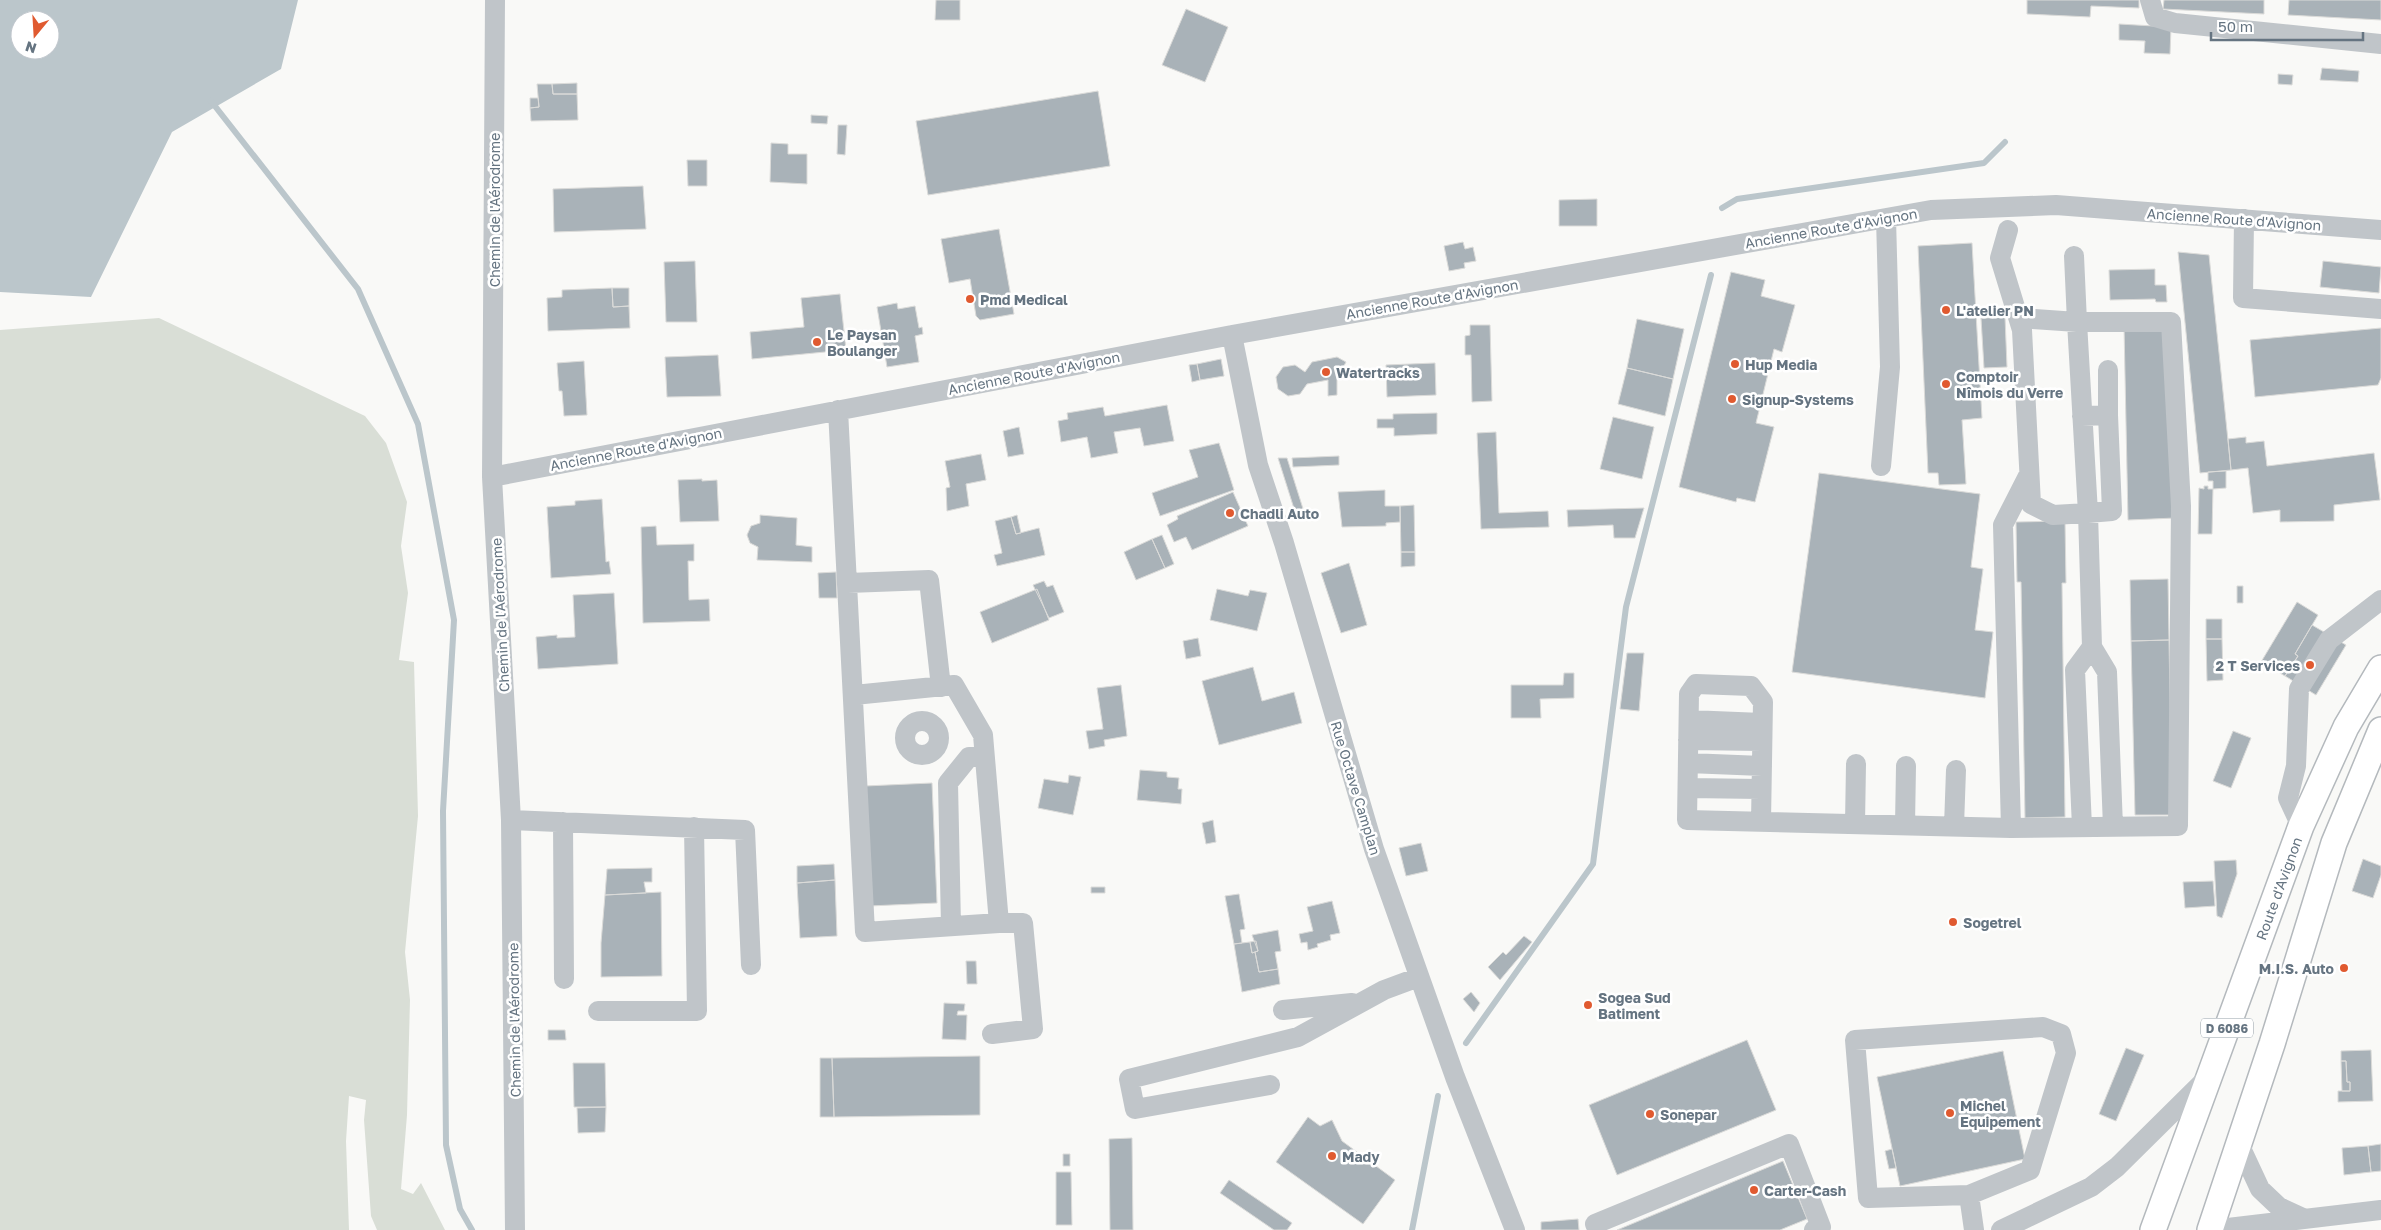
<svg xmlns="http://www.w3.org/2000/svg" width="2381" height="1230" viewBox="0 0 2381 1230" font-family="'Golos Text',sans-serif">
  <rect width="100%" height="100%" fill="#f9f9f7"/>
  <path fill="#d9ded6" d="M159,318L365,416L386,443L407,502L401,546L408,593L399,660L414,662L418,816L405,952L410,1000L407,1115L401,1189L413,1194L421,1183L445,1230H377L371,1216L364,1120L366,1100L349,1096L346,1141L349,1230H0V330Z"/>
  <path fill="#bbc6cb" fill-rule="evenodd" d="M0,0H298L281,69L172,132L91,297L0,292ZM20,20H50V50H20Z"/>
  <g fill="none" stroke-linecap="round" stroke-linejoin="round">
    <path stroke="#bbc6cb" stroke-width="6" d="M211,101L358,289L418,424L454,620L443,811L446,1145L460,1209L472,1230
      M1722,208L1737,199L1984,163L2005,142
      M1466,1043L1593,864L1626,607L1711,275
      M1412,1230L1438,1096"/>
  </g>
  <path fill="#a9b2b8" stroke="#dbdbd9" d="M936,0H960V20H935Z
    M2027,0H2139V8L2091,6L2090,17L2027,14Z
    M2164,0H2264V14L2163,9Z
    M2289,0H2381V20L2288,15Z
    M1186,9L1228,27L1205,82L1162,65Z
    M2119,24L2171,27L2170,54L2144,53L2145,41L2119,40Z
    M2322,68L2359,71L2358,82L2320,80Z
    M2278,74L2293,75L2292,85L2278,84Z
    M577,83V94H553L552,84Z
    M537,84H552L553,94H577L578,120L531,121L530,108L539,107Z
    M1098,91L1110,166L928,195L916,121Z
    M530,98H538L539,107L530,108Z
    M811,115L828,116L827,124L811,123Z
    M838,125H847L845,155L837,154Z
    M771,143L788,144V154H807V184L770,182Z
    M687,160H707V186H688Z
    M643,186L646,229L554,232L553,189Z
    M1597,199V226H1559V200Z
    M999,229L1014,314L980,320L976,316L970,279L949,283L941,239Z
    M1463,242L1465,249L1473,247L1476,261L1464,263L1465,268L1449,271L1444,246Z
    M1972,243L1982,418L1962,420L1966,484L1939,485L1938,473H1928L1918,246Z
    M2178,252L2209,255L2231,470L2200,473Z
    M695,261L697,322H666L664,262Z
    M2323,261L2381,267L2379,293L2320,287Z
    M2155,269V285H2166L2167,302H2156L2155,299L2110,300L2109,270Z
    M1731,272L1765,280L1761,296L1795,305L1782,352L1774,349L1756,423L1774,427L1755,502L1737,498L1736,502L1679,487Z
    M612,288L613,307L629,306L630,328L548,331L547,298L562,297V290Z
    M612,288H629V306L613,307Z
    M840,294L846,350L752,359L750,332L804,327L801,298Z
    M897,303L898,309L915,306L919,328L922,327L923,334L915,336L919,362L887,367L877,307Z
    M1981,309H2004L2005,317L1981,318Z
    M2005,317L2007,367L1984,368L1981,318Z
    M1637,319L1684,329L1673,379L1627,368Z
    M1470,325H1490L1492,401L1472,402L1471,355H1465V336L1470,335Z
    M2124,327H2166L2175,518L2128,520Z
    M2381,328V378L2378,385L2255,397L2250,340Z
    M718,355L721,396L667,397L665,357Z
    M1337,357L1346,362L1337,379V395L1328,396V380L1307,384L1300,394L1288,396L1278,389L1276,377L1283,367L1295,365L1305,372L1312,362Z
    M1221,359L1224,376L1200,380L1197,364Z
    M584,361L587,415L564,416L562,391H559L557,363Z
    M1435,363L1436,395L1387,397L1386,365Z
    M1197,364L1200,380L1192,382L1189,365Z
    M1627,368L1673,379L1665,416L1618,404Z
    M1167,405L1174,441L1144,446L1140,428L1114,432L1118,453L1091,458L1087,437L1061,442L1058,421L1068,419L1067,413L1103,407L1105,416Z
    M1437,413V434L1394,436V428H1377V419H1393V414Z
    M1613,417L1654,427L1642,479L1600,469Z
    M1019,427L1024,454L1008,457L1003,431Z
    M1496,432L1499,513L1548,511L1549,527L1481,529L1477,433Z
    M2246,437V443L2264,441L2267,466L2374,453L2380,500L2334,505V521L2280,522V510L2253,513L2248,468L2231,470L2228,439Z
    M1219,443L1234,490L1160,516L1152,493L1198,477L1189,450Z
    M981,454L986,480L966,484L969,506L947,511L946,488L950,487L945,461Z
    M1339,456V465L1293,467L1292,458Z
    M1278,458H1287L1305,515L1297,518Z
    M2226,471V488L2213,489V481H2208V472Z
    M1819,473L1980,494L1971,567L1983,569L1975,630L1993,632L1985,698L1792,672Z
    M702,479V481L717,480L719,521L680,522L678,480Z
    M2204,486H2208V489H2213L2212,534H2198L2199,488L2204,489Z
    M1385,490V506H1400V522L1386,523V526L1342,527L1338,492Z
    M1233,492L1248,526L1192,550L1186,537L1174,542L1167,525L1178,519L1177,516Z
    M602,499L606,562L609,561L611,574L551,578L547,507L575,505V501Z
    M1414,505L1415,552H1401L1400,506Z
    M1644,508L1635,538H1614L1613,525L1568,527L1567,510Z
    M760,515L797,518L796,545L812,547V562L757,560L758,547L750,543L747,535L751,526L760,523Z
    M1017,515L1021,533L1016,534L1011,517Z
    M1011,517L1016,534L1039,528L1045,555L997,566L994,555L1002,553L995,521Z
    M2065,521L2066,583H2062L2065,817L2025,818L2021,582H2017L2016,522Z
    M656,526L657,545L694,544V561H688L689,600L709,599L710,621L643,623L641,527Z
    M1162,535L1174,564L1165,568L1152,539Z
    M1152,539L1165,568L1136,580L1124,552Z
    M1401,552H1415V566L1401,567Z
    M1349,563L1367,625L1341,633L1321,573Z
    M836,572L837,598H819L818,573Z
    M2168,579L2169,640L2131,641L2130,580Z
    M1044,581L1047,587L1053,585L1064,612L1049,618L1033,585Z
    M2237,586H2243V603H2237Z
    M1037,589L1049,620L992,643L980,612Z
    M1217,589L1248,596L1250,590L1267,593L1257,631L1210,620Z
    M614,593L618,664L538,669L536,637L557,635V638L575,637L573,595Z
    M2297,602L2318,615L2295,654L2298,656L2285,676L2261,662Z
    M2206,619H2222V639H2206Z
    M2312,625L2346,645L2316,695L2285,676L2298,656L2295,654Z
    M1198,638L1201,656L1186,659L1183,641Z
    M2206,639H2222L2223,680L2207,681Z
    M2169,640L2172,815H2135L2131,641Z
    M1627,653H1644L1639,711L1620,709Z
    M1253,667L1262,701L1294,692L1302,723L1219,745L1202,681Z
    M1564,673H1574V698L1540,699L1541,718H1511V685H1563Z
    M1121,685L1127,736L1104,740L1105,746L1089,749L1086,731L1103,729L1097,688Z
    M2233,731L2251,738L2231,788L2213,781Z
    M1140,770L1167,772V777L1179,778L1178,789H1182L1181,804L1137,800Z
    M1069,775L1081,777L1073,815L1038,808L1044,779L1068,783Z
    M932,783L937,903L869,906L865,786Z
    M1213,820L1216,842L1206,844L1202,823Z
    M1421,843L1428,871L1406,876L1399,848Z
    M2363,859L2381,866V875L2373,898L2352,891Z
    M2236,860L2237,874L2222,918L2217,916L2214,861Z
    M834,864L835,880L797,883V866Z
    M652,868V882H644L646,893L605,895L607,869Z
    M835,880L837,936L800,938L797,883Z
    M2213,881L2215,906L2185,908L2183,882Z
    M1091,887H1105V893H1091Z
    M661,892L662,976L601,977V943L605,895Z
    M1239,894L1245,929L1240,930L1242,943L1234,944L1225,896Z
    M1332,901L1340,933L1330,935L1331,940L1317,944L1318,947L1308,950L1307,942L1301,943L1299,934L1313,931L1307,907Z
    M1278,930L1281,951L1275,952L1278,969L1259,972L1255,952L1258,951L1252,935Z
    M1524,936L1532,942L1500,980L1488,967L1503,952L1506,955Z
    M1256,941L1258,951L1252,953L1250,942Z
    M1250,942L1252,953L1255,952L1259,972L1278,969L1280,984L1242,992L1234,944Z
    M966,961H976L977,984H967Z
    M1471,992L1480,1003L1474,1012L1463,999Z
    M944,1003L965,1004L964,1011H958L957,1015H967L966,1040L942,1039Z
    M548,1030H565L566,1040H548Z
    M1747,1040L1776,1110L1617,1175L1589,1105Z
    M2126,1048L2144,1055L2116,1121L2099,1114Z
    M2371,1050L2373,1101L2338,1102V1091H2350V1082H2347L2346,1061H2341V1051Z
    M2003,1051L2025,1159L1900,1186L1877,1077Z
    M980,1056V1115L834,1117L832,1058Z
    M820,1058H832L834,1117H820Z
    M2341,1061H2346L2347,1082H2350V1091H2342Z
    M573,1063H605L606,1107H574Z
    M606,1107L605,1132L578,1133L577,1108Z
    M1308,1117L1320,1126L1332,1120L1342,1141L1395,1180L1363,1224L1276,1162Z
    M1132,1138L1133,1230H1110L1109,1139Z
    M2381,1144V1171L2371,1172L2368,1146Z
    M2368,1146L2371,1172L2344,1175L2342,1148Z
    M1892,1149L1896,1168L1889,1169L1885,1151Z
    M1063,1154H1070V1166H1063Z
    M1783,1161L1807,1219L1780,1230H1617Z
    M1056,1172H1071L1072,1225H1056Z
    M1229,1180L1292,1223L1287,1230H1274L1220,1193Z
    M1578,1219L1579,1230H1541V1222Z"/>
  <g fill="none" stroke-linecap="round" stroke-linejoin="round">
    <g stroke="#b4b9bd" stroke-width="28">
      <g id="major">
        <path id="s1" d="M2153,1230L2301,826L2346,727L2381,668"/>
        <path d="M2210,1230L2272,1044L2334,843L2381,730"/>
      </g>
    </g>
    <path stroke="#c0c5c9" stroke-width="20" d="M495,0L492,477L511,820L515,1230
      M2150,0L2155,17L2175,23L2381,44
      M2244,219L2243,298L2381,309
      M2008,230L2000,258L2022,330L2031,504L2053,515L2088,513L2077,322L2019,318
      M1232,335L1258,465L1284,543L1374,849L1455,1077L1515,1230
      M2108,370V415
      M838,410L865,932L999,923
      M2082,416L2108,415L2112,511L2088,513L2092,647L2107,672L2113,827
      M1881,466L1890,367L1886,218
      M2029,474L2003,525L2011,828L2178,826L2181,506L2171,322H2077L2074,256
      M492,477L1232,335L1931,210L2056,205L2381,230
      M848,583L929,580L941,687
      M854,695L954,685L983,735L999,923H1023L1033,1029L992,1034
      M1689,720L1762,723
      M905 738a17 17 0 1 1 34 0a17 17 0 1 1-34 0Z
      M1688,740L1762,741
      M1688,763L1762,766
      M1688,788L1761,789
      M511,820L745,830L751,965
      M563,822L564,979
      M1761,822L1763,702L1751,686L1696,684L1689,694L1687,820L2011,828
      M1855,824L1856,764
      M1905,825L1906,766
      M1954,826L1956,770
      M2301,826L2288,798L2296,766L2299,689L2329,640L2381,600
      M2082,827L2075,670L2092,647
      M951,926L948,783L969,757H985
      M1283,1010L1352,1003
      M598,1011H697L694,827
      M2043,1027L2061,1034L2066,1053L2030,1170L1969,1195L1868,1198L1855,1040Z
      M1270,1085L1135,1109L1129,1079L1298,1037L1384,990L1419,977
      M2239,1144L2260,1189L2279,1207L2303,1218
      M1969,1195L1974,1230
      M1598,1230L1595,1224L1789,1144L1821,1227L1814,1230
      M2001,1230L2091,1187L2117,1167L2207,1078
      M2211,1230L2381,1210"/>
    <use href="#major" stroke="#fff" stroke-width="25"/>
  </g>
  <g fill="#e05a30" stroke="#fff" stroke-width="2">
    <circle cx="970" cy="299" r="5"/>
    <circle cx="1946" cy="310" r="5"/>
    <circle cx="817" cy="342" r="5"/>
    <circle cx="1735" cy="364" r="5"/>
    <circle cx="1326" cy="372" r="5"/>
    <circle cx="1946" cy="384" r="5"/>
    <circle cx="1732" cy="399" r="5"/>
    <circle cx="1230" cy="513" r="5"/>
    <circle cx="2310" cy="665" r="5"/>
    <circle cx="1953" cy="922" r="5"/>
    <circle cx="2344" cy="968" r="5"/>
    <circle cx="1588" cy="1005" r="5"/>
    <circle cx="1950" cy="1113" r="5"/>
    <circle cx="1650" cy="1114" r="5"/>
    <circle cx="1332" cy="1156" r="5"/>
    <circle cx="1754" cy="1190" r="5"/>
  </g>
  <g text-anchor="middle" dominant-baseline="central" stroke-width="5" stroke-linejoin="round" paint-order="stroke">
    <rect fill="#fff" stroke="#939ea7" stroke-width="1" x="2201" y="1018.5" width="52" height="19" rx="4"/>
    <g font-size="12" font-weight="bold" fill="#657481">
      <text x="2227" y="1028">D 6086</text>
    </g>
    <g font-size="14" fill="#657481" stroke="#fff">
      <text transform="translate(494 210) rotate(-90)">Chemin de l'Aérodrome</text>
      <text transform="translate(2234 219) rotate(4)">Ancienne Route d'Avignon</text>
      <text transform="translate(1831 228) rotate(-10)">Ancienne Route d'Avignon</text>
      <text transform="translate(1432 299) rotate(-10)">Ancienne Route d'Avignon</text>
      <text transform="translate(1034 373) rotate(-11)">Ancienne Route d'Avignon</text>
      <text transform="translate(636 449) rotate(-11)">Ancienne Route d'Avignon</text>
      <text transform="translate(500 615) rotate(-93)">Chemin de l'Aérodrome</text>
      <text transform="translate(1356 788) rotate(73)">Rue Octave Camplan</text>
      <text stroke="none"><textPath href="#s1" startOffset="364">Route d'Avignon</textPath></text>
      <text transform="translate(514 1020) rotate(-91)">Chemin de l'Aérodrome</text>
    </g>
    <g font-size="14" font-weight="bold" fill="#657481" stroke="#fff" text-anchor="start">
      <text x="980" y="299">Pmd Medical</text>
      <text x="1956" y="310">L'atelier PN</text>
      <text x="827" y="334">Le Paysan<tspan x="827" dy="16">Boulanger</tspan></text>
      <text x="1745" y="364">Hup Media</text>
      <text x="1336" y="372">Watertracks</text>
      <text x="1956" y="376">Comptoir<tspan x="1956" dy="16">Nîmois du Verre</tspan></text>
      <text x="1742" y="399">Signup-Systems</text>
      <text x="1240" y="513">Chadli Auto</text>
      <text x="2300" y="665" text-anchor="end">2 T Services</text>
      <text x="1963" y="922">Sogetrel</text>
      <text x="2334" y="968" text-anchor="end">M.I.S. Auto</text>
      <text x="1598" y="997">Sogea Sud<tspan x="1598" dy="16">Batiment</tspan></text>
      <text x="1960" y="1105">Michel<tspan x="1960" dy="16">Equipement</tspan></text>
      <text x="1660" y="1114">Sonepar</text>
      <text x="1342" y="1156">Mady</text>
      <text x="1764" y="1190">Carter-Cash</text>
    </g>
  </g>
  <g transform="translate(35 35) rotate(198)"><circle r="24" fill="#ffffff" stroke="#c1c7cd"/>
  <path d="M0-4L9 19L0 12L-9 19Z" fill="#e05a30"/>
  <text y="-8" font-size="14" font-weight="bold" text-anchor="middle" fill="#657481">N</text>
  </g>
  <path d="M2211 32v8h152v-8" fill="none" stroke="#657481" stroke-width="2.5"/>
  <text x="2218" y="32" font-size="15" fill="#657481" stroke="#ffffff" stroke-width="4" paint-order="stroke">50 m</text>
</svg>
